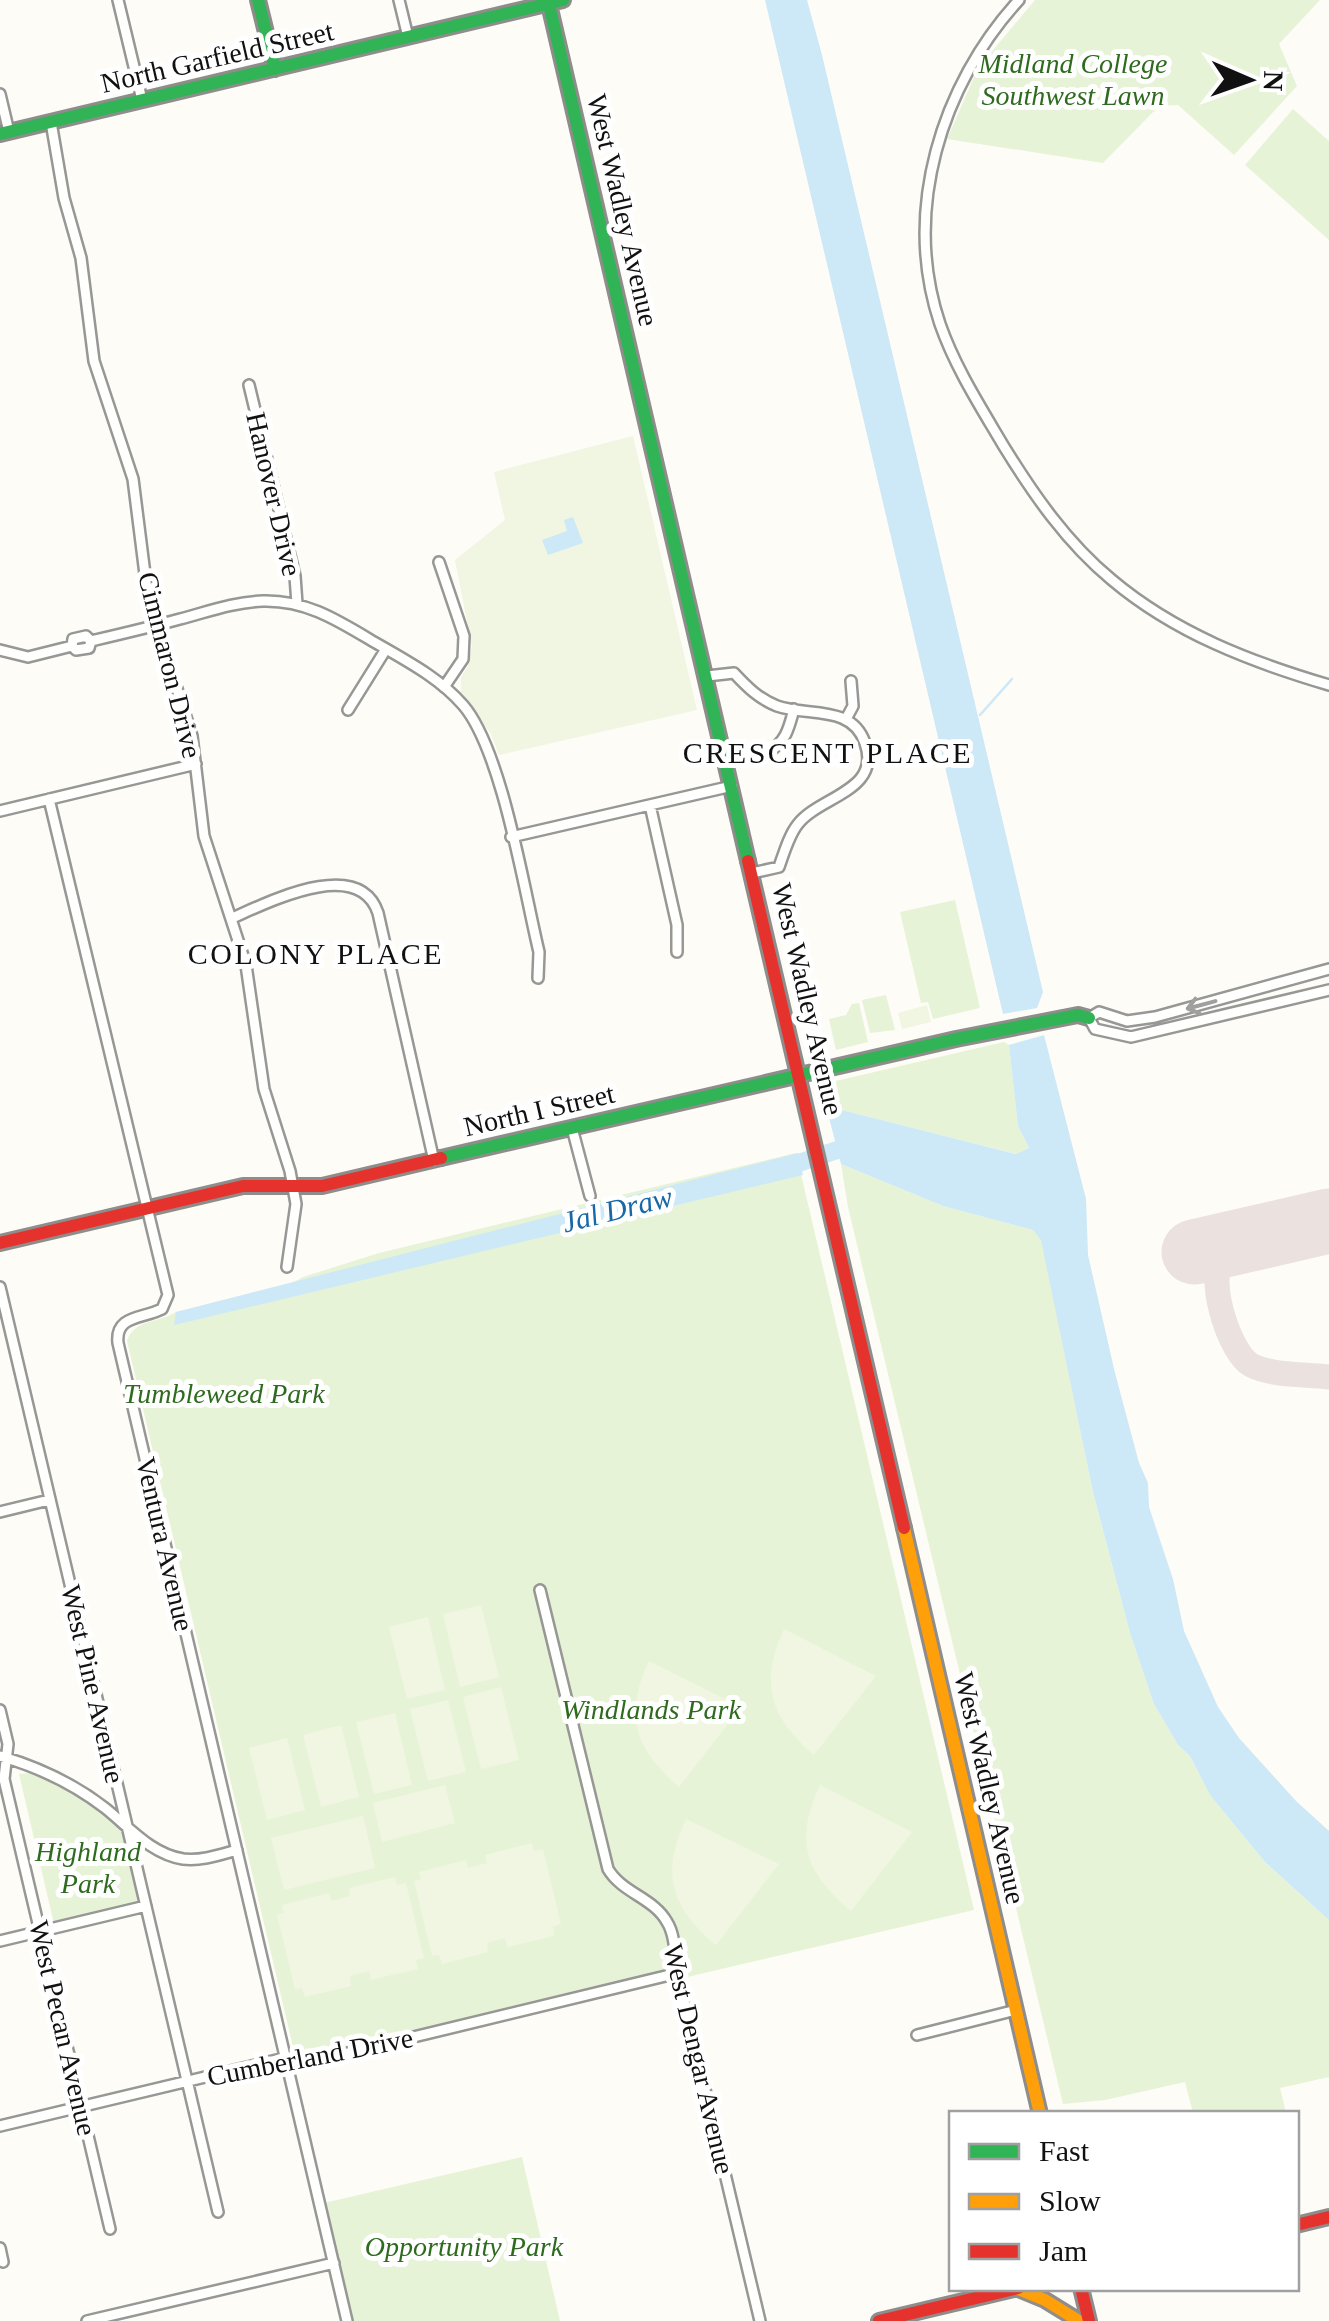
<svg xmlns="http://www.w3.org/2000/svg" width="1329" height="2321" viewBox="0 0 1329 2321" font-family="'Times New Roman',serif">
  <rect width="100%" height="100%" fill="#fdfcf7"/>
  <path fill="#e7f3d7" d="M1035,0H1320L1279,44L1297,86L1234,155L1178,105L1159,106L1103,163L947,139L978,68Z
    M1293,109L1329,141V240L1245,165Z
    M955,900L980,1008L933,1019L928,1002L921,1003L900,912Z
    M886,995L895,1030L870,1033L862,1000Z
    M859,1003L868,1042L836,1050L829,1019L846,1015L852,1004Z
    M1004,1042L1009,1045L1018,1126L1029,1148L1017,1154L826,1106L822,1088L827,1083Z
    M796,1153L974,1910L298,2068L127,1341C134,1319 159,1323 176,1312L283,1288L303,1277L379,1253Z
    M841,1164L943,1206L1033,1230L1042,1240L1093,1492L1130,1633L1154,1704L1178,1745L1190,1756L1210,1795L1265,1862L1329,1920V2077L1280,2088L1286,2113H1193L1185,2082L1105,2100L1063,2104L848,1207Z
    M44,1772L127,1827L145,1906L55,1928L19,1774Z
    M522,2157L560,2321H351L324,2203Z"/>
  <path fill="#f0f6e1" d="M633,436L697,710L499,755L491,734L461,692V678L468,666L472,646L455,560L505,520L494,472Z
    M927,1005L931,1022L902,1029L898,1013Z
    M481,1605L499,1677L460,1687L443,1614Z
    M428,1617L445,1690L407,1699L389,1627Z
    M784,1629L876,1676L814,1755C770,1717 759,1683 784,1629Z
    M649,1661L741,1707L679,1787C635,1749 623,1715 649,1661Z
    M501,1687L519,1760L481,1769L463,1697Z
    M448,1700L466,1772L428,1781L410,1709Z
    M395,1713L412,1785L374,1794L356,1722Z
    M341,1725L359,1797L321,1807L303,1735Z
    M287,1738L305,1810L267,1820L249,1748Z
    M445,1785L455,1823L382,1842L373,1803Z
    M820,1785L912,1832L851,1911C805,1872 794,1841 820,1785Z
    M363,1816L375,1868L284,1890L271,1838Z
    M686,1819L779,1864L716,1945C671,1907 660,1874 686,1819Z
    M532,1843L534,1851L543,1849L561,1924L553,1927L554,1936L508,1947L505,1938L487,1943L488,1952L442,1964L439,1955L432,1956L414,1881L421,1879L419,1872L466,1860L468,1868L487,1863L485,1855Z
    M395,1877L397,1885L406,1883L424,1958L416,1960L418,1969L371,1980L369,1971L350,1976L351,1986L305,1997L302,1988L295,1989L277,1915L284,1913L282,1905L329,1893L331,1901L350,1896L349,1888Z"/>
  <path fill="#cde8f7" d="M765,0H807L822,55L1043,992L1037,1008L1003,1014Z
    M573,517L583,543L548,555L542,540L567,531L564,520Z
    M1044,1035L1086,1199L1088,1255L1115,1373L1139,1463L1148,1483L1149,1507L1173,1579L1184,1631L1218,1707L1239,1738L1296,1801L1329,1831V1920L1265,1862L1210,1795L1190,1756L1178,1745L1154,1704L1130,1633L1093,1492L1041,1240L1033,1230L943,1206L841,1164L826,1106L1016,1154L1029,1148L1018,1126L1009,1045Z
    M798,1153L803,1175L174,1325L176,1312Z"/>
  <g fill="none" stroke-linecap="round" stroke-linejoin="round">
    <path stroke="#cde8f7" stroke-width="2.5" d="M980,715L1012,679"/>
    <path stroke="#cde8f7" stroke-width="18" d="M778,1170L843,1148L857,1151"/>
    <path stroke="#ebe1df" stroke-width="25" d="M1250,1239C1239,1245 1226,1253 1220,1264C1209,1286 1230,1353 1251,1365C1272,1376 1305,1374 1329,1377"/>
    <path stroke="#ebe1df" stroke-width="65" d="M1194,1252L1329,1221"/>
    <g stroke="#979795" stroke-width="14">
      <path id="street" d="M118,0L142,100
        M399,0L408,37
        M1019,0C941,85 902,211 940,324C955,367 980,406 1003,445C1033,494 1067,543 1112,580C1175,633 1251,662 1329,685
        M0,94L9,132
        M51,122L64,198L81,258L94,361L133,479L148,598L192,736L204,836L246,965L264,1089L290,1171L296,1204L287,1267
        M249,385L295,576L297,604
        M439,562L464,636L463,659L444,687
        M72,646L73,639L86,636L91,641
        M0,650L28,657L72,646L76,650L89,648L91,641C121,634 151,627 180,619C207,612 234,602 263,601C304,600 334,618 369,639C401,658 438,676 463,705C502,750 524,890 539,952L538,978
        M707,676L734,673C747,687 759,699 777,706C807,717 852,704 865,743C882,791 820,796 798,824C789,835 784,853 779,867L752,873
        M348,710L386,649
        M846,719L853,706L851,681
        M768,752C786,742 789,728 794,709
        M49,799L168,1295L162,1309C142,1319 115,1315 118,1343L347,2321
        M650,805L677,925V952
        M0,811L196,764
        M511,837L732,786
        M232,918C269,902 359,856 378,913L434,1161
        M1329,969L1155,1017L1127,1021L1099,1012L1089,1018L1095,1029L1131,1037L1329,990
        M572,1128L590,1196
        M0,1287L218,2212
        M0,1512L49,1500
        M540,1590L608,1869C622,1893 654,1898 667,1922C676,1936 675,1960 678,1976L760,2321
        M0,1710L8,1744L4,1779L110,2229
        M0,1756C38,1767 74,1784 105,1808C129,1827 151,1854 183,1859C202,1861 219,1855 237,1850
        M0,1941L146,1906
        M917,2035L1016,2010
        M0,2126L285,2058L306,2063L678,1973
        M0,2248L3,2262
        M87,2321L334,2263"/>
    </g>
    <g stroke="#8e8d8b" stroke-width="18">
      <path id="fast" d="M258,0L275,69
        M548,0L748,861
        M0,134L563,0
        M441,1158L956,1039L1078,1015L1089,1018"/>
    </g>
    <g stroke="#8e8d8b" stroke-width="18">
      <path id="slow" d="M904,1528L1040,2114
        M1016,2288L1045,2300L1079,2321"/>
    </g>
    <g stroke="#8e8d8b" stroke-width="18">
      <path id="jam" d="M748,861L904,1528
        M0,1243L243,1186H322L441,1158
        M1296,2225L1329,2217
        M1081,2288L1089,2321
        M879,2321L1018,2288"/>
    </g>
    <use href="#street" stroke="#fffffe" stroke-width="9"/>
    <use href="#fast" stroke="#30b455" stroke-width="12"/>
    <use href="#slow" stroke="#ff9f0a" stroke-width="12"/>
    <use href="#jam" stroke="#e5322d" stroke-width="12"/>
  </g>
  <defs><path id="oneway-shaft" d="M-6 0H5M1.5-3L5.5 0L1.5 3" fill="none" stroke-width="1.6" stroke-linecap="round" stroke-linejoin="round" transform="scale(2.5)"/></defs>
  <use stroke="#a0a09f" href="#oneway-shaft" transform="translate(1201 1005) rotate(165)"/>
  <g text-anchor="middle" dominant-baseline="central" stroke-width="10" stroke-linejoin="round" paint-order="stroke">
    <g font-size="28" fill="#111" stroke="#fff">
      <text transform="translate(217 57) rotate(-13)">North Garfield Street</text>
      <text transform="translate(623 210) rotate(77)">West Wadley Avenue</text>
      <text transform="translate(274 494) rotate(77)">Hanover Drive</text>
      <text transform="translate(170 665) rotate(76)">Cimmaron Drive</text>
      <text transform="translate(808 999) rotate(77)">West Wadley Avenue</text>
      <text transform="translate(539 1110) rotate(-13)">North I Street</text>
      <text transform="translate(165 1544) rotate(77)">Ventura Avenue</text>
      <text transform="translate(93 1684) rotate(77)">West Pine Avenue</text>
      <text transform="translate(990 1788) rotate(77)">West Wadley Avenue</text>
      <text transform="translate(63 2028) rotate(77)">West Pecan Avenue</text>
      <text transform="translate(310 2057) rotate(-11)">Cumberland Drive</text>
      <text transform="translate(699 2059) rotate(77)">West Dengar Avenue</text>
    </g>
    <g font-size="28" font-style="italic" fill="#2f6b1f" stroke="#fff">
      <text x="1073" y="63">Midland College<tspan x="1073" dy="32">Southwest Lawn</tspan></text>
      <text x="224" y="1393">Tumbleweed Park</text>
      <text x="651" y="1709">Windlands Park</text>
      <text x="88" y="1851">Highland<tspan x="88" dy="32">Park</tspan></text>
      <text x="464" y="2246">Opportunity Park</text>
    </g>
    <g font-size="30" letter-spacing="2.5" fill="#111" stroke="#fff">
      <text x="828" y="752">CRESCENT PLACE</text>
      <text x="316" y="953">COLONY PLACE</text>
    </g>
    <g font-size="30" font-style="italic" fill="#1768a6" stroke="#fff">
      <text transform="translate(617 1209) rotate(-14)">Jal Draw</text>
    </g>
  </g>
  <rect x="949" y="2111" width="350" height="180" fill="#ffffff" stroke="#a0a0a0" stroke-width="2.5"/>
  <rect x="969" y="2144" width="50" height="15" fill="#30b455" stroke="#a0a0a0" stroke-width="2.5"/>
  <text x="1039" y="2161" font-size="30" fill="#111111">Fast</text>
  <rect x="969" y="2194" width="50" height="15" fill="#ff9f0a" stroke="#a0a0a0" stroke-width="2.5"/>
  <text x="1039" y="2211" font-size="30" fill="#111111">Slow</text>
  <rect x="969" y="2244" width="50" height="15" fill="#e5322d" stroke="#a0a0a0" stroke-width="2.5"/>
  <text x="1039" y="2261" font-size="30" fill="#111111">Jam</text>
  <g transform="translate(1249 80) rotate(92)" stroke="#ffffff" stroke-width="8" paint-order="stroke">
  <path d="M0-8L18 38L0 25L-18 38Z" fill="#111111"/>
  <text y="-15" font-size="28" font-weight="bold" text-anchor="middle" fill="#111111">N</text>
  </g>
</svg>
